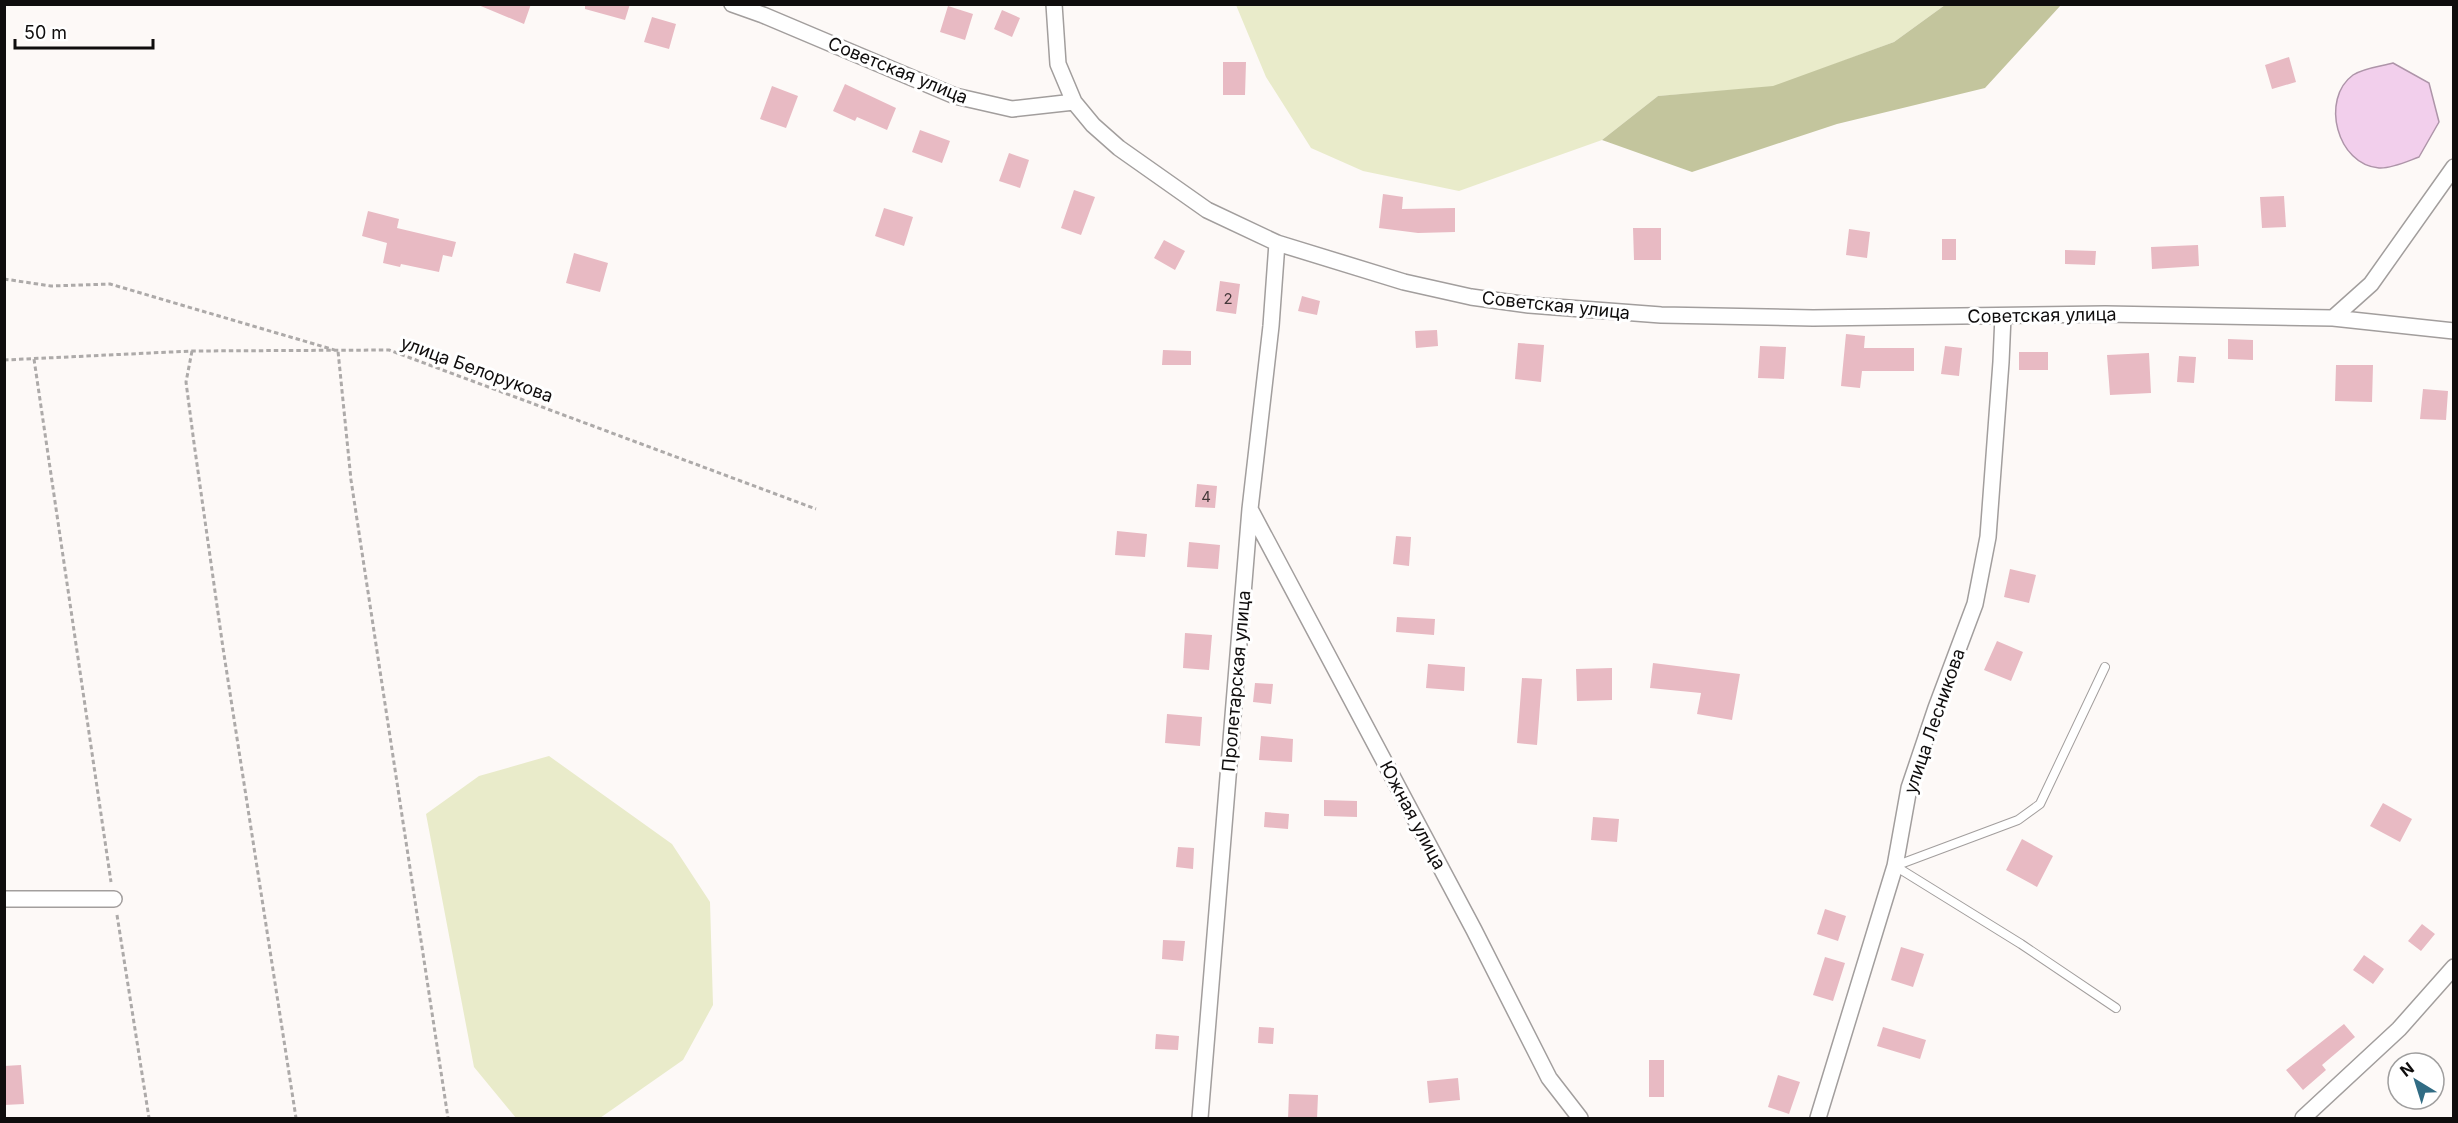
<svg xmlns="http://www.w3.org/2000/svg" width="2458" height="1123" viewBox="0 0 2458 1123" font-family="Inter,sans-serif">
  <rect width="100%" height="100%" fill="#fdf9f7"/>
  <path fill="#e9ebca" d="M1236,5H1945L1894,42L1773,87L1658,96L1602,140L1459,191L1363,171L1311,148L1266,77Z
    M549,756L672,844L710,902L713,1005L683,1060L600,1118H516L474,1067L426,814L479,776Z"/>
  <path fill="#c3c59d" d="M1945,5H2061L1985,88L1837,124L1692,172L1602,140L1658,96L1773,86L1894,42Z"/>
  <path fill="#f2cfec" stroke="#ae95a9" stroke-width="1.5" d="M2393,63L2429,83L2439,122L2419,157C2408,161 2391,169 2379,168C2337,165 2320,99 2353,75C2363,68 2382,66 2393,63Z"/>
  <path fill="#e8bac3" d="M476,4H531L524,24Z
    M585,4H630L625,20L585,9Z
    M948,6L973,14L965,40L940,32Z
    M1002,10L1020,18L1012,37L994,29Z
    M652,17L676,24L669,49L644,42Z
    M2289,57L2296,82L2272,89L2265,65Z
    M1223,62H1246L1245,95H1223Z
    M845,84L896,108L887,130L857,117L855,121L833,111Z
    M772,86L798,96L786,128L760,119Z
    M920,130L950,141L942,163L912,152Z
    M1009,153L1029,160L1020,188L999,181Z
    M1074,190L1095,197L1081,235L1061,228Z
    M1383,194L1403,197L1402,209L1455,208V232L1418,233L1379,228Z
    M2284,196L2286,227L2262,228L2260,197Z
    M884,208L913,217L904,246L875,236Z
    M368,211L399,219L397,228L456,242L452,257L443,255L439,272L401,264L400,267L383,263L387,243L362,236Z
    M1633,228H1661V260H1634Z
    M1849,229L1870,232L1867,258L1846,255Z
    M1942,239H1956V260H1942Z
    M1164,240L1185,251L1175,270L1154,258Z
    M2198,245L2199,266L2152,269L2151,247Z
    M2065,250L2096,251L2095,265L2065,264Z
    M574,253L608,263L600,292L566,283Z
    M1220,281L1240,284L1236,314L1216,311Z
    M1302,296L1320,301L1317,315L1298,311Z
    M1437,330L1438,346L1416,348L1415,331Z
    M1846,334L1865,336L1864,348H1914V371H1862L1860,388L1841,386Z
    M2228,339L2253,340V360L2228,359Z
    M1518,343L1544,345L1541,382L1515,379Z
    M1760,346L1786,347L1784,379L1758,378Z
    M1945,346L1962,348L1959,376L1941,374Z
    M1163,350L1191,351V365H1162Z
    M2019,352H2048V370H2019Z
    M2149,353L2151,393L2110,395L2107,355Z
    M2179,356L2196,357L2194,383L2177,382Z
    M2336,365H2373L2372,402L2335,401Z
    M2423,389L2448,391L2446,420L2420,419Z
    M1197,484L1217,486L1215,508L1195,507Z
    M1117,531L1147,534L1145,557L1115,555Z
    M1396,536L1411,537L1409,566L1393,564Z
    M1189,542L1220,545L1218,569L1187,567Z
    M2010,569L2036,575L2029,603L2004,597Z
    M1397,617L1435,619L1434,635L1396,632Z
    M1185,633L1212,635L1209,670L1183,668Z
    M1997,641L2023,652L2011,681L1984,670Z
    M1653,663L1740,674L1732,720L1697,714L1701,693L1650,688Z
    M1428,664L1465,667L1464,691L1426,688Z
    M1612,668V700L1577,701L1576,669Z
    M1522,678L1542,679L1537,745L1517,743Z
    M1255,683L1273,684L1271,704L1253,702Z
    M1167,714L1202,717L1200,746L1165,743Z
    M1261,736L1293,739L1292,762L1259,760Z
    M1324,800L1357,801V817L1324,816Z
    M2383,803L2412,819L2400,842L2370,826Z
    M1265,812L1289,814L1288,829L1264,827Z
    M1593,817L1619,819L1617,842L1591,840Z
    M2022,839L2053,856L2037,887L2006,870Z
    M1178,847L1194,848L1193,869L1176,867Z
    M1825,909L1846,916L1838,941L1817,934Z
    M2422,924L2435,934L2421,951L2408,941Z
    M1163,940L1185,941L1183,961L1162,959Z
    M1901,947L1924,954L1913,987L1891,980Z
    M2364,955L2384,969L2373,984L2353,970Z
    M1825,957L1845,963L1833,1001L1813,995Z
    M2344,1024L2355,1037L2322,1065L2326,1070L2303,1090L2286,1070Z
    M1259,1027L1274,1028L1273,1044L1258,1043Z
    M1883,1027L1926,1040L1920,1059L1877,1046Z
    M1156,1034L1179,1036L1178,1050L1155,1049Z
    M1649,1060H1664V1097H1649Z
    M21,1065L24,1104L4,1105V1066Z
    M1778,1075L1800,1082L1789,1114L1768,1107Z
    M1458,1078L1460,1100L1429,1103L1427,1081Z
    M1289,1094L1318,1095L1317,1119H1288Z"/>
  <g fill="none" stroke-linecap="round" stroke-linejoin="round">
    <g stroke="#a29e9d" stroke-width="10">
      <path id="lane" d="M1895,866L2018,820L2040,804L2105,667
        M1895,866L2021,944L2116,1008"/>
    </g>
    <g stroke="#a29e9d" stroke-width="18">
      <path id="street" d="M732,4L763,15L955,96L1012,109L1074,102
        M1054,4L1058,64L1074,102L1093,125L1119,148L1207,210L1277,243L1404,282L1471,297L1529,305L1661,315L1813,318L2105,314L2333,318L2454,331
        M2333,318L2371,284L2454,167
        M1250,509L1474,930L1549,1078L1580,1118
        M4,899H114
        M1200,1118L1250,509L1271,326L1277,243
        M1818,1118L1895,866L1909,788L1936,708L1975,604L1988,537L2001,362L2003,316
        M2303,1118L2399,1029L2454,967"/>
    </g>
    <path stroke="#adaaa9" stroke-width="3" stroke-dasharray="4.5 3" stroke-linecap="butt" d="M4,279L51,286L110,284L338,351L351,480L448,1118
      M192,351L186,382L194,443L223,648L296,1118
      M34,359L111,882
      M4,360L192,351L389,350L816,509
      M117,915L149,1118"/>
    <use href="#lane" stroke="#fff" stroke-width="8"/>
    <use href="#street" stroke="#fff" stroke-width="15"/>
  </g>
  <g text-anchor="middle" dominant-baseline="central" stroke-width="6" stroke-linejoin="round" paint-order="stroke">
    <g font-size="15" fill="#45383a">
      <text x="1228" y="298">2</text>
      <text x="1206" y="496">4</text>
    </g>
    <g font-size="18" fill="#0f0d0d" stroke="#fff">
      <text transform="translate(898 70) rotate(22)">Советская улица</text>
      <text transform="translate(1556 305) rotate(6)">Советская улица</text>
      <text transform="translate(2042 315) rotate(-1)">Советская улица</text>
      <text transform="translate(477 369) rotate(20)">улица Белорукова</text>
      <text transform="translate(1236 681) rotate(-85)">Пролетарская улица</text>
      <text transform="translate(1934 721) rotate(-71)">улица Лесникова</text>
      <text transform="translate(1413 815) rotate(62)">Южная улица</text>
    </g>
  </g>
  <rect width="2458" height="1123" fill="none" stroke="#0f0d0d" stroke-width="12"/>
  <g transform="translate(2416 1081) rotate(322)"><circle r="28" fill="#ffffff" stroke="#9f9e9e" stroke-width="1.5"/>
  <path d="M0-4.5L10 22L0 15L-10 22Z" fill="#316c84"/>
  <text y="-9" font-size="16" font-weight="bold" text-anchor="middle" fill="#0f0d0d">N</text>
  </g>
  <path d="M15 39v9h138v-9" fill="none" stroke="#0f0d0d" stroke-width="3"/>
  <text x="24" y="39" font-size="18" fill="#0f0d0d" stroke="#ffffff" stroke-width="4.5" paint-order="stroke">50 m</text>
</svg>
